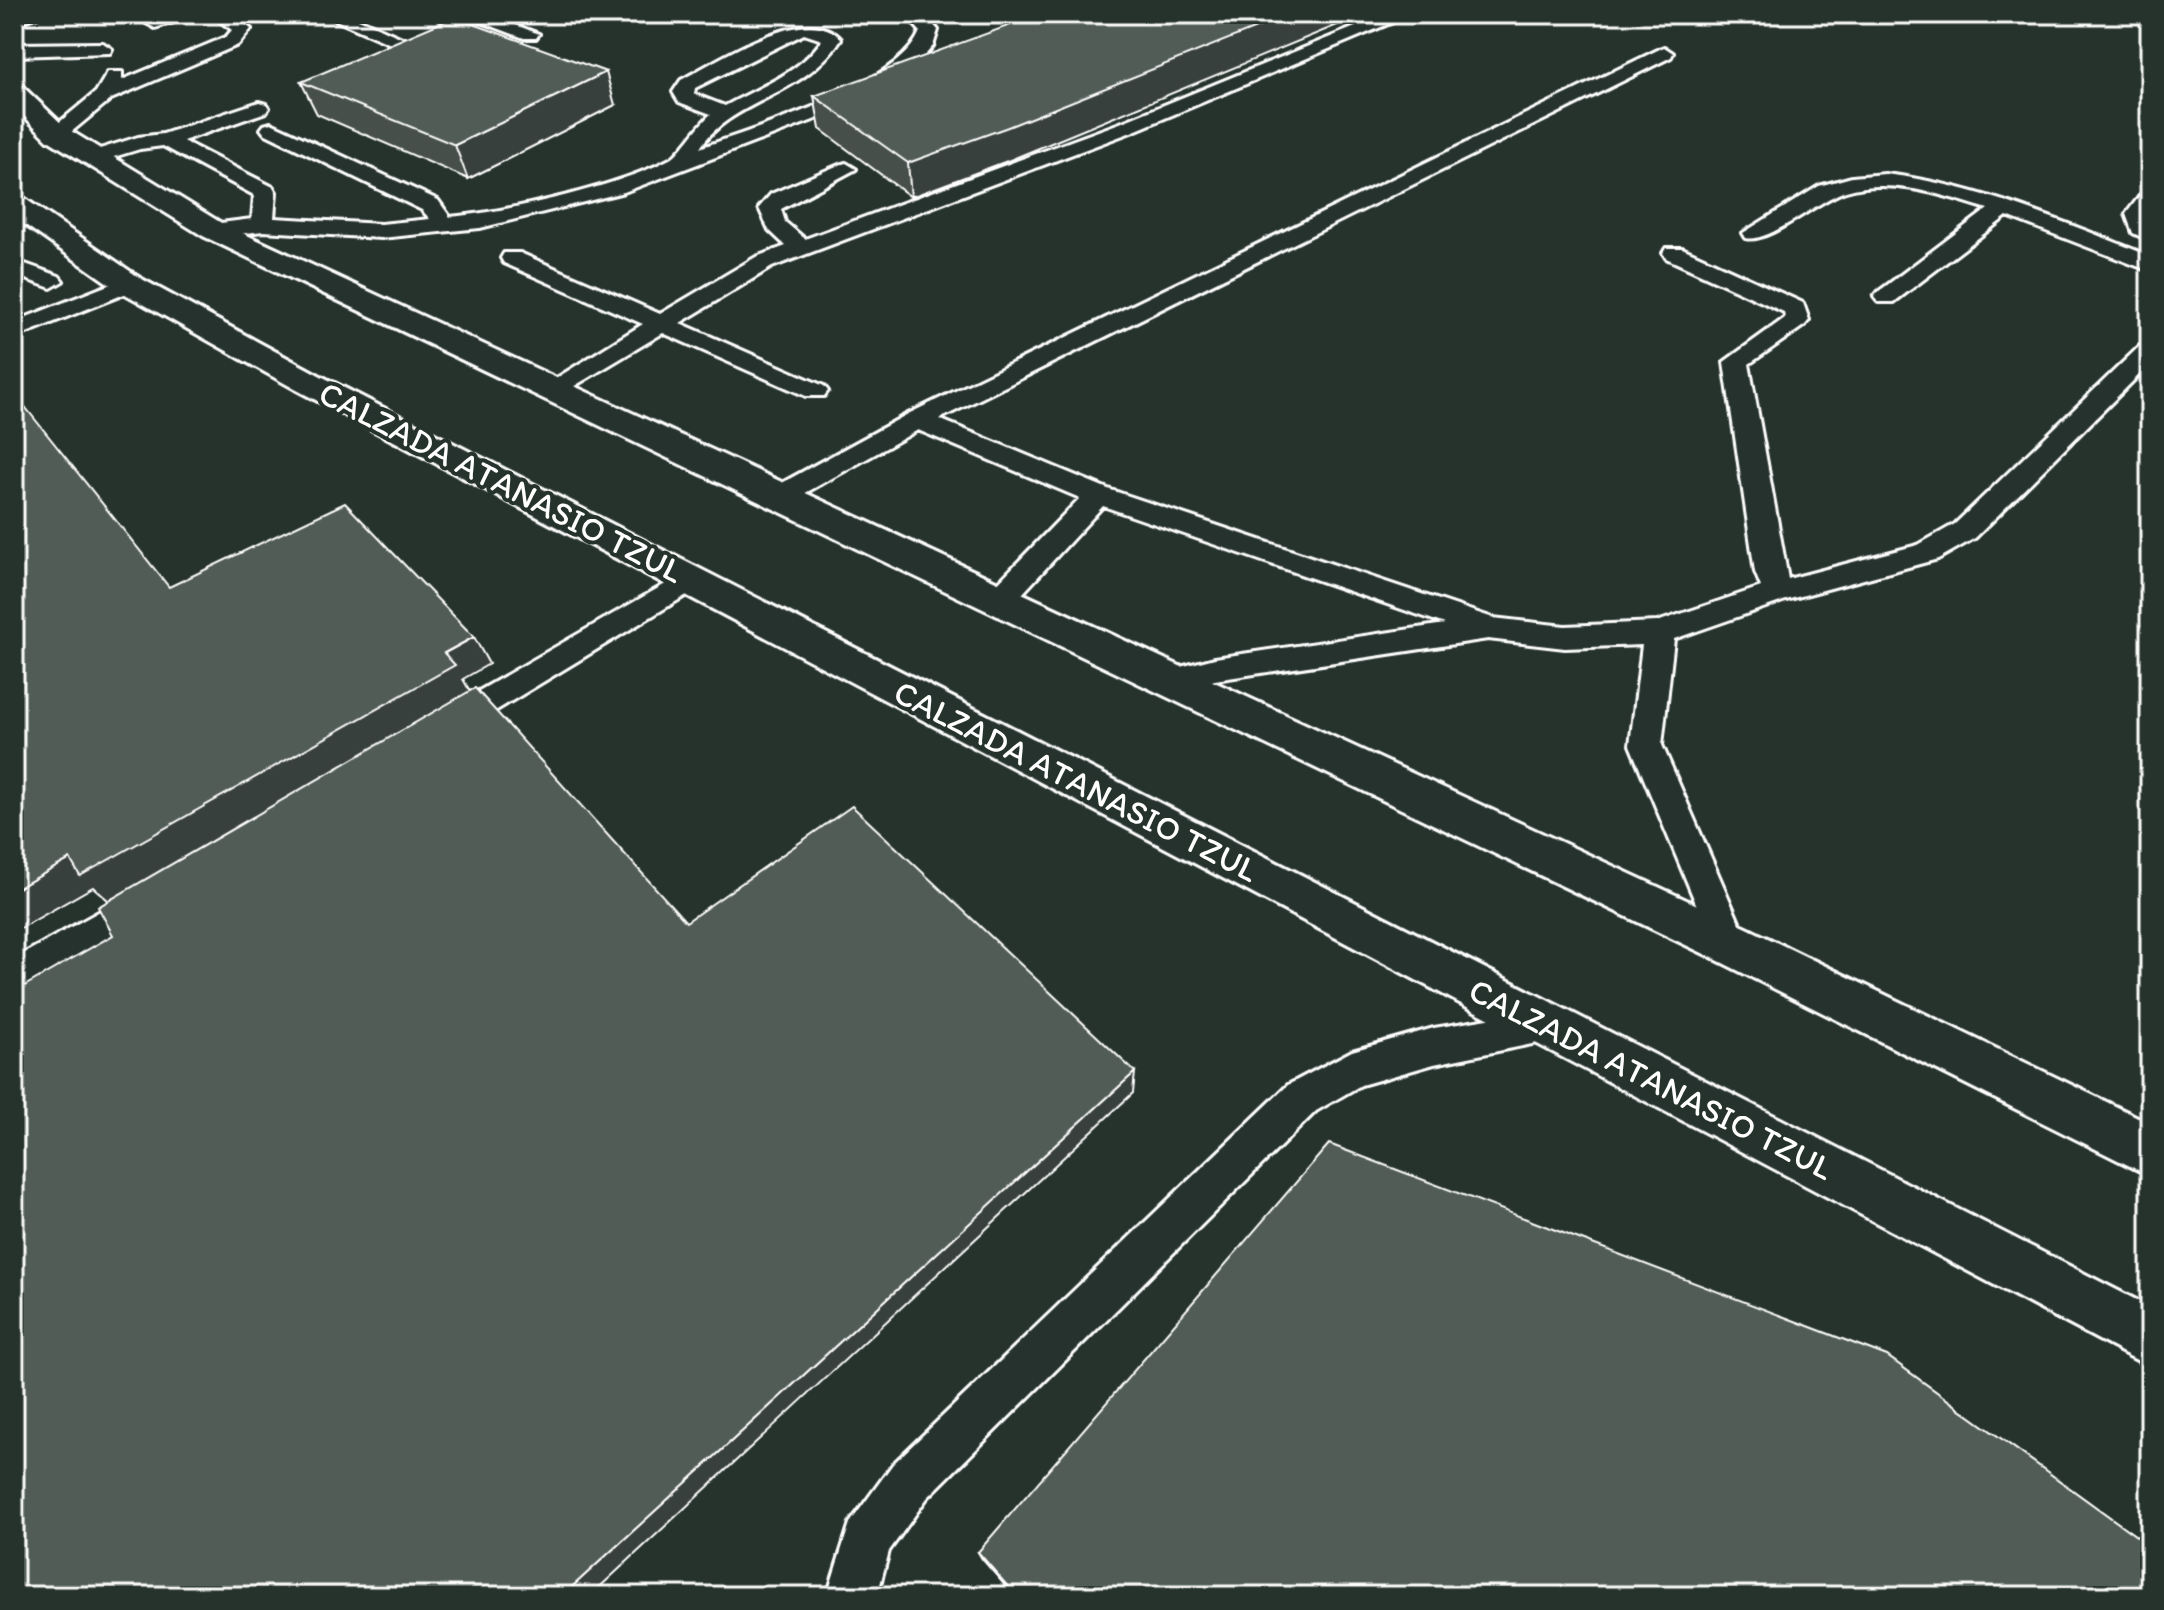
<svg xmlns="http://www.w3.org/2000/svg" width="2164" height="1610" viewBox="0 0 2164 1610" font-family="Itim,sans-serif">
  <rect width="100%" height="100%" fill="#26332d"/>
  <filter id="ink" filterUnits="userSpaceOnUse"><feTurbulence type="fractalNoise" baseFrequency=".0125" numOctaves="2"/><feDisplacementMap in="SourceGraphic" scale="16" xChannelSelector="R" yChannelSelector="G"/><feConvolveMatrix kernelMatrix="1 2 1 2 8 2 1 2 1" color-interpolation-filters="sRGB"/></filter>
  <g filter="url(#ink)">
    <g fill="none" stroke-linecap="round" stroke-linejoin="round">
      <g stroke="#fff" stroke-width="6">
        <path id="lane" d="M14,14H43L14,25Z
          M170,14H200L155,28L146,23Z
          M211,14H232L251,29L238,45L111,99L64,138H50L47,134L50,130L96,92L108,72H122V80L226,37L232,30Z
          M322,14H347L425,48L423,52H409Z
          M460,14H487L539,34L536,38H524Z
          M905,14H924L938,30L933,46L911,71L837,111L624,192L480,228L381,238L263,231L213,237L202,230L205,225L252,219L254,195L163,146L140,149L94,163L84,157L87,153L138,137L163,134L259,102L266,104L269,108L266,112L183,141L273,187L276,192L274,218L381,224L430,219L422,210L264,133L261,129L264,125L271,123L438,200L450,217C508,212 620,186 670,159C679,155 698,125 711,114L679,102L673,92L681,80C717,61 808,0 841,39C803,98 731,99 700,148C753,129 902,85 920,31ZM804,34L822,40C799,74 759,87 725,106L694,94L695,88Z
          M1387,14H1412L1134,131L772,267L680,323L824,386L828,391L824,396H806L663,333L561,394L552,397L539,389L643,324L504,263L501,258L504,253H520L660,314L756,257L786,246L769,230L759,208L771,194L839,165L846,163L856,169L781,209L785,222L805,239L1120,123Z
          M103,43L112,49L110,53L14,56V44Z
          M1664,47L1673,53L1671,57L939,419L1108,489L1493,618L1565,626L1657,622L1761,587L1755,572L1724,362L1785,318L1784,312L1666,258L1663,253L1666,248H1682L1803,303L1809,320L1805,325L1749,364L1788,579L1918,545L1955,524L2141,345L2150,343V364L1975,538L1938,559L1786,600L1674,639L1662,745L1748,943L1743,954L1730,959L1717,954L1630,745L1642,645L1565,648L1488,639L1215,680L1172,692L1161,688L1156,680L1161,672L1215,658L1445,624L1103,506L1011,606L1000,609L989,606L985,599L989,592L1080,498L918,430L791,501H771L767,495L771,489L908,414Z
          M1885,174C1978,185 2063,222 2150,256V271L2007,216L1894,302H1878L1874,297L1878,292L1988,209C1945,196 1891,177 1846,191C1819,199 1769,244 1746,238L1743,233L1819,186L1852,177Z
          M2150,192V241L2133,233L2126,214L2142,193Z
          M14,260L59,276L63,281L51,288L14,275Z
          M129,277L137,279L141,284L137,289L14,338V322Z
          M690,570L700,573L705,580L700,587L457,734L446,737L435,734L430,725L435,716Z
          M145,886L158,890L163,901L158,912L14,995V959Z
          M1548,1009L1562,1014L1567,1026L1562,1038L1434,1064L1361,1085L1316,1111L927,1498L889,1551L877,1596H827L850,1523L893,1464L1288,1085L1352,1051L1434,1028Z"/>
      </g>
      <g stroke="#fff" stroke-width="6">
        <path id="primary" d="M14,84L23,87L66,128L223,224L1747,928L2150,1123V1176L1713,958L203,236L48,140L14,106Z
          M14,196L24,198L140,278L319,375L2150,1307V1367L295,389L118,290L14,217Z"/>
      </g>
      <use href="#lane" fill="#26332d" fill-rule="evenodd"/>
      <use href="#primary" fill="#26332d" fill-rule="evenodd"/>
    </g>
    <path fill="#464f4b" stroke="#fff" stroke-width="2" d="M301,82L615,105L468,179L317,114Z
      M814,96L1010,160L911,197L820,129Z
      M978,1552L2150,1596H1014L982,1559Z"/>
    <path fill="#39403d" stroke="#fff" stroke-width="2" d="M1291,14H1364L1010,160L911,197L908,163Z
      M606,72L615,105L468,179L455,145Z
      M474,637L489,664L463,679L471,693L109,901L93,887L14,932V890Z
      M1135,1072L1133,1093L590,1596H562Z"/>
    <path fill="#515c57" stroke="#fff" stroke-width="2" d="M1041,14H1291L1008,127L908,163L814,96Z
      M454,17L606,72L455,145L301,82Z
      M18,398L169,587L345,503L474,637L444,653L455,665L80,876L70,859L14,890V400Z
      M475,688L686,922L852,806L1135,1072L562,1596H14V992L113,935L98,907Z
      M1329,1144L1887,1356L2150,1546V1596H1016L978,1552Z"/>
  </g>
  <g text-anchor="middle" dominant-baseline="central" stroke-width="8" stroke-linejoin="round" paint-order="stroke">
    <g font-size="34" fill="#fff" stroke="#26332d">
      <text transform="translate(501 482) rotate(27)">CALZADA ATANASIO TZUL</text>
      <text transform="translate(1076 781) rotate(27)">CALZADA ATANASIO TZUL</text>
      <text transform="translate(1651 1079) rotate(27)">CALZADA ATANASIO TZUL</text>
    </g>
  </g>
  <rect width="2164" height="1610" fill="none" stroke="#26332d" stroke-width="48"/>
  <rect x="24" y="24" width="2116" height="1562" fill="none" stroke="#fff" stroke-width="3" filter="url(#ink)"/>
</svg>
